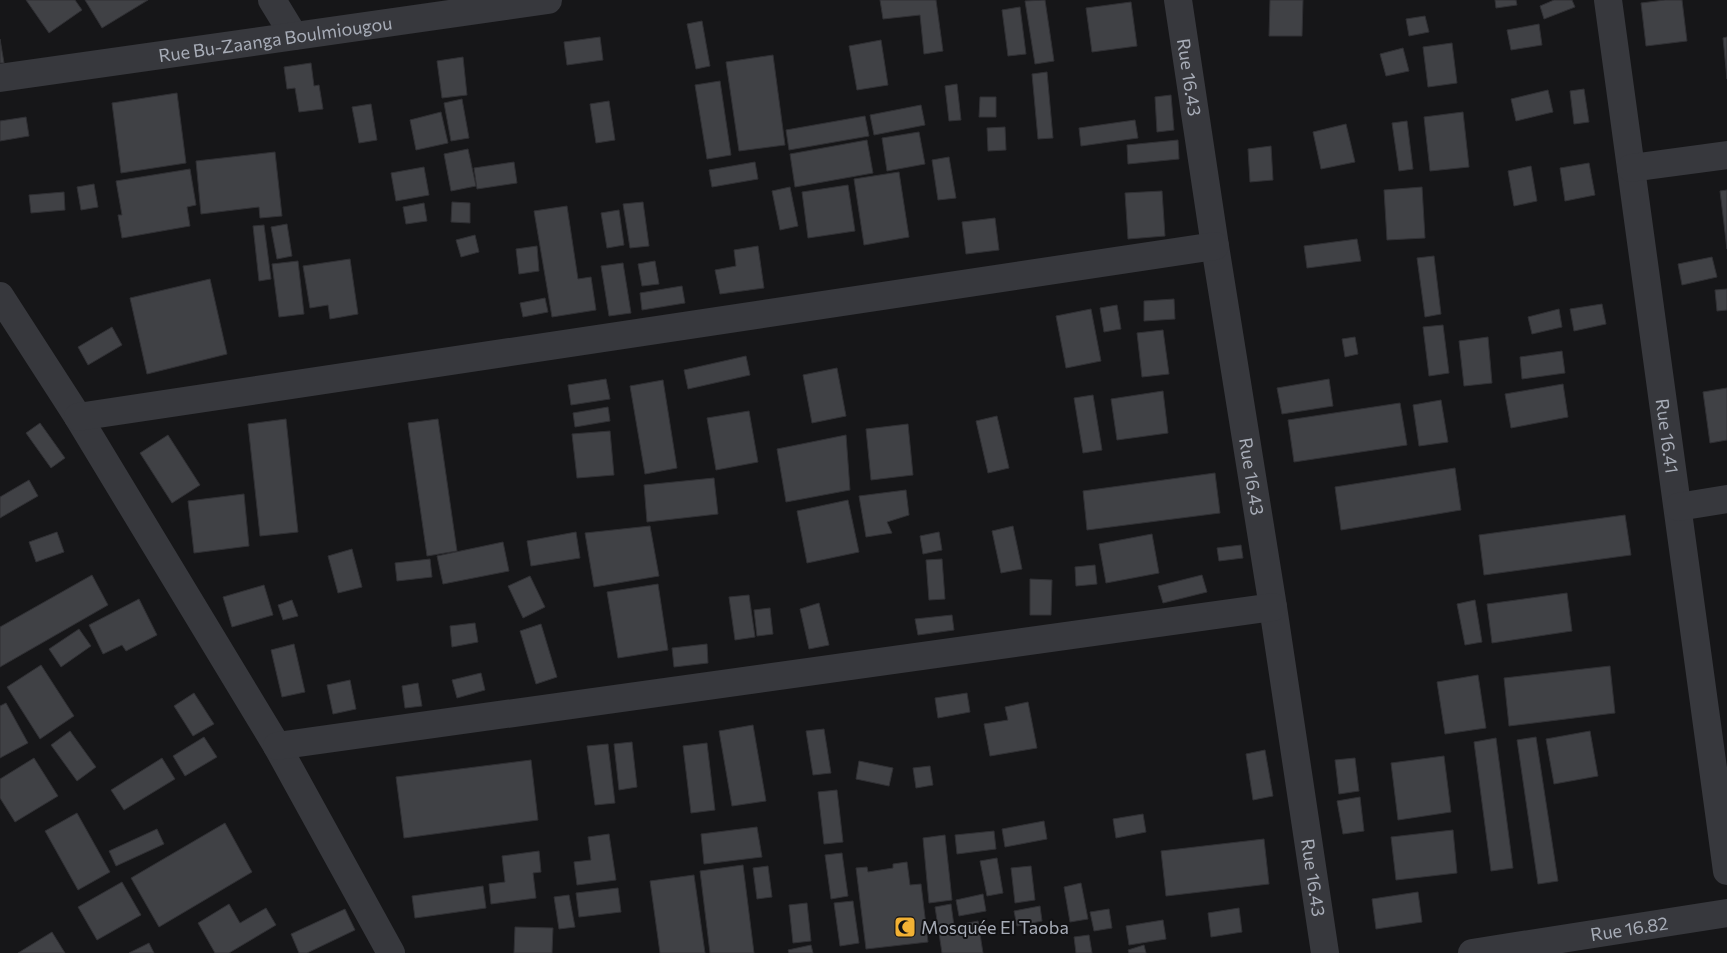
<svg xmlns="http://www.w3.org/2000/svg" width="1727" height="953" viewBox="0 0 1727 953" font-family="Commissioner,sans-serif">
  <rect width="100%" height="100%" fill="#161618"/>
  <path fill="#404145" stroke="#303034" d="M26,0H75L82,10L49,33Z
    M85,0H148L102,28Z
    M880,0H936L943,51L924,54L920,15L883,19Z
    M1045,0L1054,61L1035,64L1025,1Z
    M1270,0H1303L1302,36H1269Z
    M1495,0H1516L1517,5L1496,8Z
    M1554,0H1572L1575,7L1544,19L1540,6Z
    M1665,0H1682L1687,41L1646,46L1641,3Z
    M1131,2L1137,46L1092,52L1086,8Z
    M1020,7L1026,54L1008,56L1002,10Z
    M1425,16L1429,32L1409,36L1406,19Z
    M702,21L710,66L696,69L687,24Z
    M1539,24L1542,45L1511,50L1507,30Z
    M600,37L603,60L567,65L564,42Z
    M1727,37V79L1723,38Z
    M0,39L4,63H0Z
    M881,40L888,85L857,90L849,46Z
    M1452,43L1457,83L1428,87L1423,47Z
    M1403,48L1409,71L1386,76L1380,54Z
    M773,55L785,145L739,151L726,62Z
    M463,57L467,95L442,98L437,61Z
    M311,63L314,86L319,85L323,109L299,112L295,88L287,89L284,67Z
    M1047,72L1053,138L1038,139L1032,74Z
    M720,81L731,155L707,159L695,85Z
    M957,84L961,120L949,121L945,86Z
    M1584,89L1589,122L1574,124L1570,91Z
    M1548,90L1553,112L1516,121L1511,99Z
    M177,93L186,163L121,173L112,103Z
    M1171,95L1174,130L1157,132L1155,97Z
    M980,97H996V117H979Z
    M462,99L469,138L451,141L444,103Z
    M609,101L615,140L596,143L590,104Z
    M371,104L377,140L359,143L352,107Z
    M921,105L925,125L874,135L870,115Z
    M441,112L448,143L416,150L410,120Z
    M1463,112L1469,167L1430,171L1424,117Z
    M865,116L869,136L789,150L786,130Z
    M26,117L29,136L0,141V121Z
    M1135,120L1138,138L1081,146L1079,128Z
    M1407,121L1413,169L1399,171L1392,123Z
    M1346,124L1355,162L1321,169L1313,132Z
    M1005,127L1006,150L988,151L987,128Z
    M919,132L925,164L887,171L882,138Z
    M867,140L873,173L795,187L790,154Z
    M1178,140L1179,159L1128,164L1127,145Z
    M1271,146L1273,180L1250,182L1248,149Z
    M468,149L476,186L451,191L444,154Z
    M275,152L282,216L260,218L259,207L201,214L196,161Z
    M949,157L956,198L938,200L932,160Z
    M514,162L517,183L477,189L474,168Z
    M755,162L758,179L712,187L709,170Z
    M1589,163L1595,195L1565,201L1560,168Z
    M1531,166L1537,201L1514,206L1508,171Z
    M424,167L429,195L396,201L391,173Z
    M190,169L196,205L187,207L190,226L122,238L118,215H122L116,181Z
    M899,172L909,237L864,245L854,179Z
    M94,184L98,207L81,210L77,187Z
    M848,185L855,231L808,238L802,192Z
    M790,187L798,226L780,230L772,191Z
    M1422,187L1425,238L1387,240L1384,190Z
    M1727,190V249L1720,191Z
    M1162,191L1165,236L1128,239L1125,193Z
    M64,192L65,210L31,213L29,195Z
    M452,202L470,203V223L451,222Z
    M643,202L649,246L630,248L623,204Z
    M424,203L427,221L406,224L403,207Z
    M567,206L578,279L591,277L596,310L552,317L534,211Z
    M619,210L624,245L607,248L601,213Z
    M995,218L999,250L966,254L962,222Z
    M287,224L292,256L277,259L271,227Z
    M264,225L271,279L259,281L253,226Z
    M475,235L479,252L461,257L456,240Z
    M1357,239L1361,261L1307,268L1304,246Z
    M537,246L539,271L519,274L516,249Z
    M758,246L764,288L720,294L715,270L736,266L734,250Z
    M1434,256L1441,314L1425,317L1417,258Z
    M1712,257L1717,277L1682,285L1678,264Z
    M350,259L358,314L330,319L328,305L310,308L303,266Z
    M298,261L304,314L279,317L272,264Z
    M655,261L659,284L642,286L638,264Z
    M623,263L631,313L609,316L601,266Z
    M210,279L227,354L147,374L130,298Z
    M682,286L685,303L642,310L640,293Z
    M1727,289V310L1717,311L1715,290Z
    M545,298L548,312L523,317L520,303Z
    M1174,299L1175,319L1144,321V301Z
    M1602,304L1606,324L1574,331L1570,309Z
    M1117,305L1121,329L1104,332L1100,308Z
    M1091,309L1101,361L1066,368L1056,316Z
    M1559,309L1562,327L1532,334L1528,317Z
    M1443,325L1449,373L1429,376L1423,327Z
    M112,327L122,345L88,365L78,347Z
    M1163,330L1169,374L1142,377L1137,333Z
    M1355,337L1358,354L1345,357L1342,339Z
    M1488,337L1492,383L1464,386L1459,341Z
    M1562,351L1565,373L1522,379L1520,357Z
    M746,356L750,375L688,389L684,370Z
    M837,368L846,416L812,423L803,375Z
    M606,379L610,399L571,405L568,385Z
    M1329,379L1333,406L1282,414L1277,388Z
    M663,380L677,468L645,474L630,386Z
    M1563,384L1568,417L1511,428L1505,394Z
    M1727,388V440L1710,443L1703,392Z
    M1163,391L1168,433L1117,440L1111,399Z
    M1093,395L1102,450L1083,453L1074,398Z
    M1441,400L1448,442L1419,446L1413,405Z
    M1400,403L1407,445L1294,462L1288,420Z
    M608,407L610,421L575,427L573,413Z
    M749,411L758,462L716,470L707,418Z
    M997,416L1009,468L988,473L976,421Z
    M286,419L298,532L260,536L248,424Z
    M438,419L457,551L427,556L408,423Z
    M40,423L65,458L51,468L26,433Z
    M908,424L913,475L871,480L866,429Z
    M610,431L614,475L577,478L572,434Z
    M168,435L200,485L172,503L140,453Z
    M846,435L850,490L786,502L777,449Z
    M1455,468L1461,510L1341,530L1335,487Z
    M1215,473L1220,513L1087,530L1083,491Z
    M714,478L718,514L647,522L644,485Z
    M29,480L38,496L0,518V497Z
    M906,490L909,515L887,522L892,533L866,537L859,496Z
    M244,494L249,546L194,553L188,501Z
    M848,500L859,552L807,563L797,511Z
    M1625,515L1631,555L1484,575L1479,535Z
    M650,526L659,576L594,587L585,533Z
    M1013,526L1022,569L1001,573L992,531Z
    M57,532L64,552L36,562L29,542Z
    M576,532L580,558L531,566L527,541Z
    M939,532L942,550L923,554L920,536Z
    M1152,534L1159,573L1106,583L1099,544Z
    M503,542L509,571L443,584L437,556Z
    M1241,545L1243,558L1219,561L1217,548Z
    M352,549L362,587L338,593L328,556Z
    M430,559L432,577L397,581L395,563Z
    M942,559L945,599L929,600L926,560Z
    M1095,565L1097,584L1076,586L1075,567Z
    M92,575L108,605L0,667V627Z
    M1202,575L1207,592L1163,603L1158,586Z
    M530,576L545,607L523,618L508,586Z
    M1030,579L1052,580L1051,615H1030Z
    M658,584L668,650L618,658L607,592Z
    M264,585L273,615L232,627L223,597Z
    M1567,593L1572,631L1492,643L1487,604Z
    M749,595L755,637L735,640L729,597Z
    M139,599L157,635L126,651L122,645L103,654L89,625Z
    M292,600L298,616L283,620L278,605Z
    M1475,600L1482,642L1465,645L1457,604Z
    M819,603L829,645L809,649L800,609Z
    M770,608L773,634L757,636L754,610Z
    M952,615L954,630L918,635L915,619Z
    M475,623L478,642L452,647L450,626Z
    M541,624L557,677L536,684L520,631Z
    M79,629L91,646L61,667L49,649Z
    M294,644L305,692L282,697L271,650Z
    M707,644L708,663L674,667L672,648Z
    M41,665L74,716L40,739L7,687Z
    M1610,666L1615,713L1509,726L1504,678Z
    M481,673L485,690L457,698L452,680Z
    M1478,675L1486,728L1445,734L1437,682Z
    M350,680L356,709L333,714L327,685Z
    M418,683L422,706L405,708L402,686Z
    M194,693L214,724L193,736L174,706Z
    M967,693L970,712L938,718L935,698Z
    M1028,702L1037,748L990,756L984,724L1008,720L1005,707Z
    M6,703L28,743L0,758V706Z
    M753,725L766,801L732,806L719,731Z
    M824,729L831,773L813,775L806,731Z
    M70,731L96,767L77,781L51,745Z
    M1590,731L1598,776L1554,784L1546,739Z
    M204,737L217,757L185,776L173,756Z
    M1536,737L1558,881L1538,884L1517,740Z
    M1496,738L1513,868L1491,871L1474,742Z
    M632,742L637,787L619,790L614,744Z
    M707,743L715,810L691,813L683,746Z
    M608,744L615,803L595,805L587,746Z
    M1265,750L1273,796L1253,800L1246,754Z
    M1444,756L1451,812L1398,820L1391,763Z
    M34,758L58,796L15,822L0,798V779Z
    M162,758L175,779L124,810L111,790Z
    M1355,758L1359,791L1339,794L1335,760Z
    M531,760L538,820L404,838L396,777Z
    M859,761L893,768L889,786L856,779Z
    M930,766L933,785L916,788L913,768Z
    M837,790L843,842L824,844L818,792Z
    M1360,797L1364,831L1343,834L1337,801Z
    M77,813L110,872L78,890L45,831Z
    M1143,814L1146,832L1116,838L1113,819Z
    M1044,821L1047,839L1005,847L1002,829Z
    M225,823L252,872L159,927L131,878Z
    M757,827L762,857L704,864L701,834Z
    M157,829L164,844L116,866L109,851Z
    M1453,830L1457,873L1396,880L1391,837Z
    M994,831L996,849L957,854L955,835Z
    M609,834L616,880L577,885L574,862L591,860L588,837Z
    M945,835L952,900L929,903L923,838Z
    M1264,839L1269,884L1166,896L1161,851Z
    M539,851L541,872L533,873L536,898L491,904L489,884L505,882L502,856Z
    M842,853L848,896L831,899L825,855Z
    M997,858L1003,893L987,896L980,861Z
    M907,862L910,885L921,884L928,942L866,949L856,868L867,867L868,872L893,868V864Z
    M743,865L754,953H710L700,871Z
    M768,866L772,897L757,899L753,868Z
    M1031,866L1035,900L1015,903L1011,868Z
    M694,875L705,953H660L650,881Z
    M122,882L141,915L97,940L78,907Z
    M1081,883L1088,919L1070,922L1064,887Z
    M483,886L486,908L415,918L412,896Z
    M618,888L621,912L579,917L576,893Z
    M1418,892L1422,922L1376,929L1372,899Z
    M983,894L986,911L959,916L956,900Z
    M569,895L575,927L559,929L554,897Z
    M853,901L859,943L840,946L834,903Z
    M807,903L811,941L793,943L789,905Z
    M229,904L240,923L266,908L276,925L229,953H215L198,923Z
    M951,904L954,926L978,921L983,953H942L935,907Z
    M1040,906L1042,921L1017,926L1014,911Z
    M1239,908L1242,932L1211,937L1208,913Z
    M345,909L355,930L307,953H299L291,934Z
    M1109,909L1112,928L1094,931L1090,912Z
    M1163,920L1166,939L1129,945L1126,926Z
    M515,927L553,928L552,953H514Z
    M52,932L65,953H18Z
    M1089,935L1092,953H1076L1074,937Z
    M149,943L154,953H129Z
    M811,945L813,953H789L788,950Z
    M1144,945L1146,953H1129L1128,950Z"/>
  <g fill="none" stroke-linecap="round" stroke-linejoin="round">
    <g stroke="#37383d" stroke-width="28">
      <path d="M272,0L294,36"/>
      <path id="s1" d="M1178,0L1215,246L1273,607L1325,953"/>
      <path id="s2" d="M1608,0L1727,871"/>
      <path id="s3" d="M0,78L548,0"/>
      <path d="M1631,168L1727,155"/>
      <path d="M0,296L78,417L277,746L391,953"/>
      <path d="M78,417L1215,246"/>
      <path d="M1678,507L1727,499"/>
      <path d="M277,746L1273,607"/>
      <path id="s4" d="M1472,953L1727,913"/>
    </g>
  </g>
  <defs>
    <g id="mosque-square" transform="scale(1.125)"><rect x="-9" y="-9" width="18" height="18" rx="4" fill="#f2b134" stroke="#111113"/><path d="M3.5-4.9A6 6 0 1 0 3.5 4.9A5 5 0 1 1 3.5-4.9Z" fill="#111"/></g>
  </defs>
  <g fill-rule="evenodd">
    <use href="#mosque-square" x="905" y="927"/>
  </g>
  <g text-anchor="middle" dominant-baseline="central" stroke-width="4" stroke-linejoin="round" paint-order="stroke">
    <g font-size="18" fill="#a8adb8" stroke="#111113">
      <text stroke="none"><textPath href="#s3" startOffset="278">Rue Bu-Zaanga Boulmiougou</textPath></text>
      <text stroke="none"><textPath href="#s1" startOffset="78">Rue 16.43</textPath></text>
      <text stroke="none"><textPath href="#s2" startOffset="440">Rue 16.41</textPath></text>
      <text stroke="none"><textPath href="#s1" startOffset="482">Rue 16.43</textPath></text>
      <text stroke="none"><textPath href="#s1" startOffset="888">Rue 16.43</textPath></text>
      <text stroke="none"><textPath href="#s4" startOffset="159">Rue 16.82</textPath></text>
    </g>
    <g font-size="18" fill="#a8adb8" stroke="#111113" text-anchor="start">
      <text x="921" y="927">Mosquée El Taoba</text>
    </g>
  </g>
</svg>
